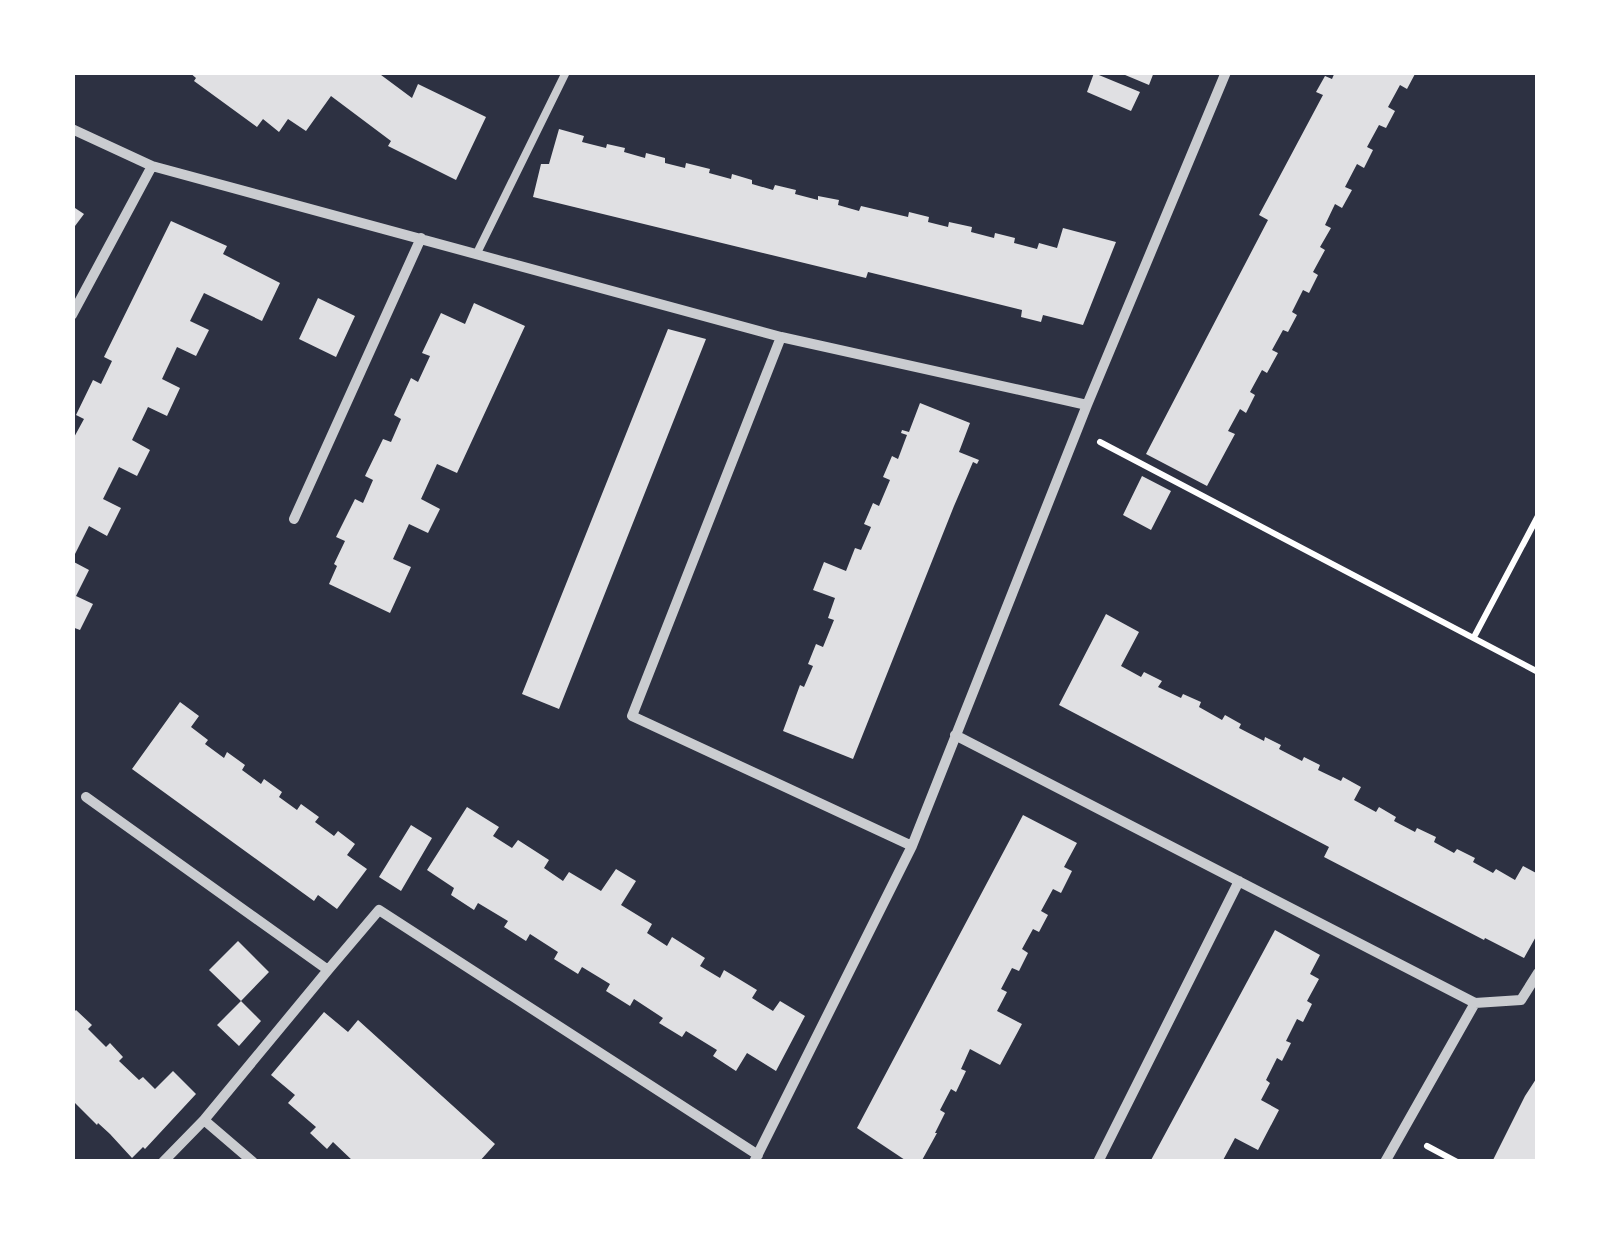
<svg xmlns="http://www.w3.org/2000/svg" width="1610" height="1234" viewBox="0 0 1610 1234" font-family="Figtree,sans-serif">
  <rect width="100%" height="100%" fill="#2d3142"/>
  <path fill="#e0e0e3" d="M189,72H377L412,98L418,84L486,117L456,180L388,146L391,141L331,96L306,131L288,119L279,132L263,119L257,127L194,81L196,78Z
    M1118,72H1154L1149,85Z
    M1335,72H1416L1407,89L1400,85L1388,107L1395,111L1386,128L1379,125L1367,147L1373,150L1364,168L1357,164L1345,187L1352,190L1342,208L1335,204L1325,225L1331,228L1320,247L1325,250L1313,272L1318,275L1309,293L1303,290L1292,312L1297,315L1288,332L1283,330L1272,350L1278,353L1267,373L1262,370L1250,392L1255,395L1246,413L1240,409L1228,431L1235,434L1207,486L1146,454L1268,220L1259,215L1323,95L1316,92L1325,76L1332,79Z
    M1094,73L1140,92L1131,111L1087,92Z
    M559,129L584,136L582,142L606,148L607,144L625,148L624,152L645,158L646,153L665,158V163L685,168L686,163L710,169L709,173L731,179L732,174L752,180V184L773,190L775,185L796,190L795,194L818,200V196L839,200L838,205L859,211L861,206L908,217L909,212L929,217L928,222L948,227L949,222L972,227L971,232L994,238L995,233L1015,238L1014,243L1037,249L1039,243L1057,248L1063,228L1116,242L1083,325L1043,315L1041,322L1021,317L1022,310L913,283L868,272L866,278L533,197L541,164H549Z
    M72,206L84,214L72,230Z
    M171,221L227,246L223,254L280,283L262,321L204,293L190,321L209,330L196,356L177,347L162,379L180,388L167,416L148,407L132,440L150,450L137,476L119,467L103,499L121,508L107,536L89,526L72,560V441L84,419L76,415L93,380L101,384L112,361L104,357Z
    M318,298L355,316L336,357L299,339Z
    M474,303L525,326L457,473L437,464L421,499L440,509L428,533L409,524L393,559L411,567L390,613L329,584L337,566L334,564L345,541L336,537L355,499L363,503L373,480L365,476L383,439L391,442L401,419L394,415L411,378L418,382L430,356L422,353L441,313L465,324Z
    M668,329L706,339L559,709L522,694Z
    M920,403L970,423L959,452L979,460L977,464L973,462L954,506L853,759L783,731L800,685L804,687L813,666L808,664L816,644L823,647L834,620L828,618L835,598L813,590L824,562L846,571L855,548L861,550L871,527L864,524L873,503L879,506L890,480L883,477L892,456L898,459L907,435L901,433L902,430L909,432Z
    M1142,476L1171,491L1151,530L1123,515Z
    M72,561L89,570L76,596L93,604L80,630L72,627Z
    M1106,614L1139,632L1121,666L1141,677L1144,672L1162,681L1158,687L1181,698L1183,694L1201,702L1199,707L1222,720L1225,715L1241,724L1239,728L1264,741L1265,737L1281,745L1279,749L1302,761L1304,757L1320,765L1318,770L1341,781L1343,777L1361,787L1354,800L1376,812L1379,807L1396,817L1394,821L1415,832L1417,828L1436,837L1434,842L1454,853L1457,849L1475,858L1473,862L1493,873L1496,869L1515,880L1523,866L1538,874V933L1524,958L1485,938L1484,940L1324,857L1329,847L1059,705Z
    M180,702L199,716L191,727L208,740L205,744L224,758L227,752L245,765L242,770L261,784L264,779L282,792L279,797L297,810L301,804L319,817L315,822L334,836L338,831L355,844L347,855L367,869L337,909L318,895L314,901L132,769Z
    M467,807L499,827L493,836L512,848L518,840L549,860L544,868L563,881L569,872L601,891L616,869L636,881L621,905L652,924L647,933L667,946L672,937L705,958L700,966L720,978L724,970L757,990L752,998L773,1011L780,1001L805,1016L776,1071L747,1053L736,1071L713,1056L717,1050L686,1031L682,1037L659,1023L663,1018L634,999L630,1006L606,991L610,984L582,967L578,974L554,959L558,952L530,934L526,941L504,927L508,921L478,903L474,910L451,895L454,888L427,870Z
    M1023,815L1077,843L1064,867L1072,871L1061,893L1053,889L1041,911L1048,915L1039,932L1033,929L1022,949L1028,953L1019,971L1012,968L1001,989L1007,992L997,1011L1022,1024L1000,1065L970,1049L961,1069L966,1071L956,1092L951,1089L940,1110L945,1113L935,1133H937L921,1162H908L857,1128Z
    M411,825L432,838L401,891L379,877Z
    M1275,930L1320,955L1310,974L1319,979L1307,1001L1312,1004L1303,1022L1297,1019L1286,1041L1291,1043L1282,1061L1277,1058L1266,1080L1270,1083L1261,1100L1279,1110L1258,1150L1235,1138L1222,1162H1150Z
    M238,941L269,972L241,1001L209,970Z
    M241,1001L261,1021L239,1046L217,1025Z
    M76,1010L92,1025L88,1029L106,1047L110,1043L123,1057L119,1061L139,1080L143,1077L155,1089L173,1071L196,1094L145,1149L143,1147L132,1158L110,1134L98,1123L97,1125L72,1100V1014Z
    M324,1012L348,1032L358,1020L495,1144L479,1162H354L333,1142L327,1149L310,1133L316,1127L288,1103L295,1095L271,1075Z
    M1538,1076V1162H1492L1525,1096Z"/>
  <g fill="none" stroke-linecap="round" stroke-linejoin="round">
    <path stroke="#fff" stroke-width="6" d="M1100,442L1538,672
      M1474,637L1538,516
      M1427,1146L1457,1162"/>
    <path stroke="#caccd0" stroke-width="8" d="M477,253L566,72"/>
    <path stroke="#caccd0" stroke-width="10" d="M72,129L152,166L781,337L1087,405
      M72,315L152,166
      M781,337L632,716L912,846
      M294,519L421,238
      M955,735L1475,1003L1385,1162
      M86,797L328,970L379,910L758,1155
      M1475,1003L1521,1000L1538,973
      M204,1120L328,970
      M163,1162L204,1120L253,1162
      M754,1162L912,846L1087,405L1226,72
      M1098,1162L1239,881"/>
  </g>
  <rect width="1610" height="1234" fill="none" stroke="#ffffff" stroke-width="150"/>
</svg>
